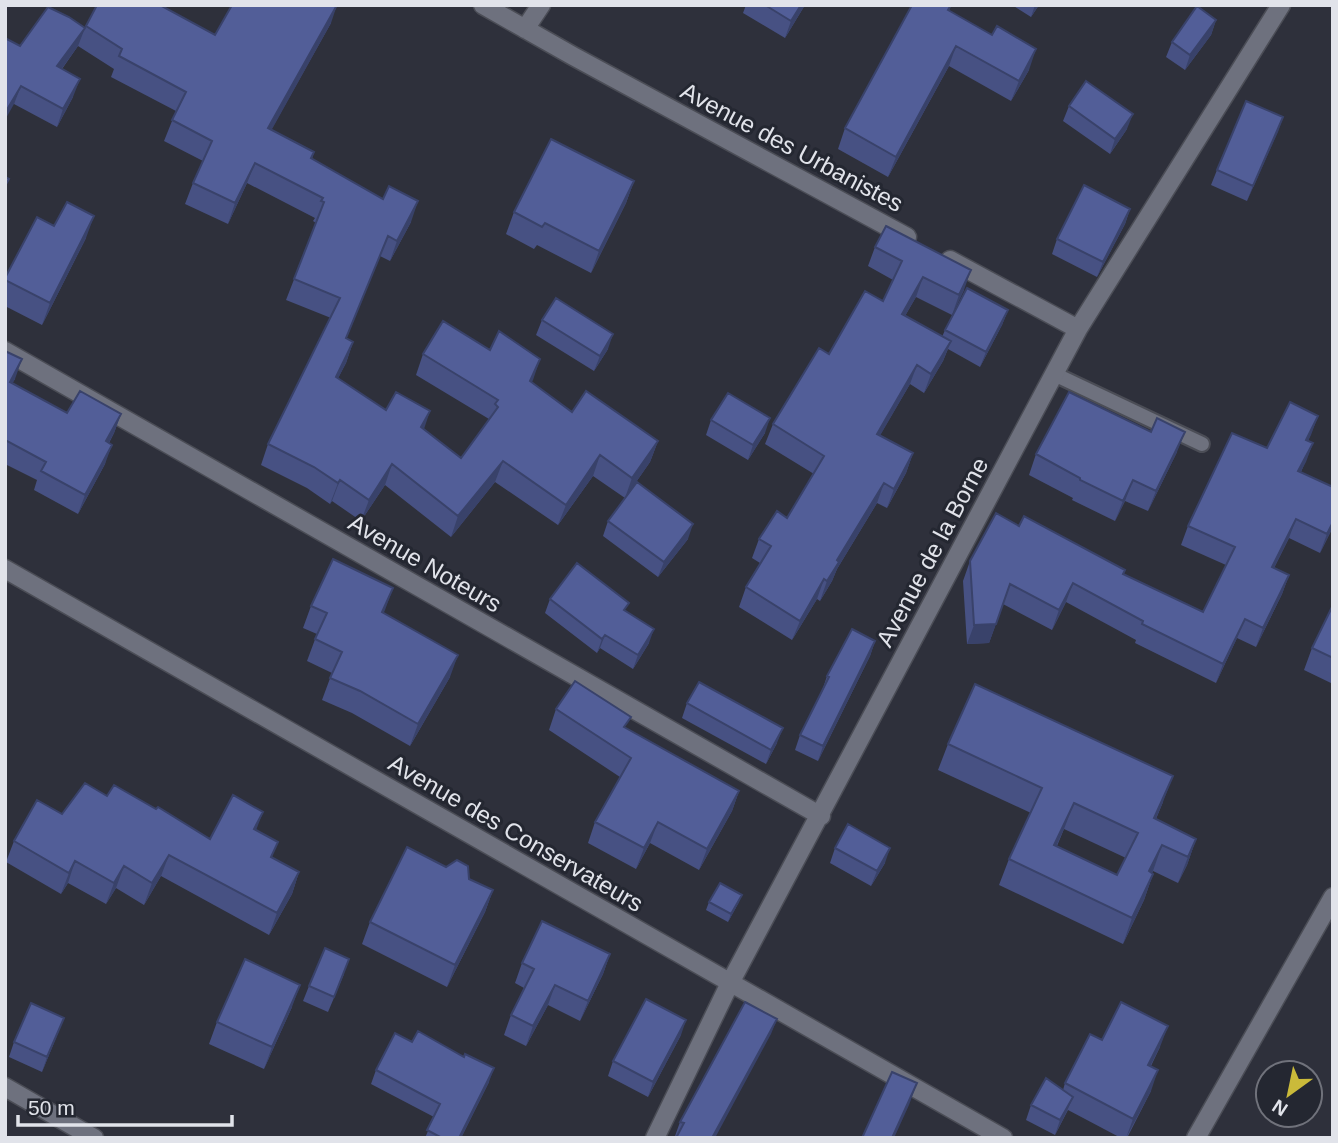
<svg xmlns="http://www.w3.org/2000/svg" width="1338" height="1143" viewBox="0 0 1338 1143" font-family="Arial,sans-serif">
  <rect width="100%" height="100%" fill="#2e303b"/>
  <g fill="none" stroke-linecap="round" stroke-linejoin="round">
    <g stroke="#4b4d56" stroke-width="18">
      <path id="service" d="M1054,374L1202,444"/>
    </g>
    <g stroke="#4b4d56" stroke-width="21">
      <path id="minor" d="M483,5L573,56L907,237
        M525,29L541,5
        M950,260L1078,329
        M5,351L821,816
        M5,569L1003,1138
        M5,1087L94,1138
        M655,1138L730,983L1078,329L1281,5
        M1196,1138L1333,897"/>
    </g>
    <use href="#service" stroke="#6e717e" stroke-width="14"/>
    <use href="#minor" stroke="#6e717e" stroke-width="18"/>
  </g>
  <path fill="#475183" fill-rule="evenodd" d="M97,5L215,35L331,23L271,130L314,152L312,159L411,222L390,261L380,256L346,339L353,342L346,363L338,378L386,410L424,429L461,458L489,419L416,375L423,354L531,382L572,412L658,441L650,462L625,498L593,476L558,525L495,482L451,537L385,485L361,521L332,501L330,504L307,488L261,465L268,444L331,318L286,300L316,223L313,221L315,218L247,183L228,224L185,204L193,183L203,161L164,141L176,111L111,77L114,69L78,46L62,69L73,97L57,127L14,104L20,46L85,28Z
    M746,5H805L785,38L743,13Z
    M951,5L949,11L1029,70L1011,101L949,66L888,177L838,149L845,128Z
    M1012,5H1039L1031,17Z
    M1216,20L1211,35L1185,70L1166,57L1172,42Z
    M1069,106L1127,129L1110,154L1063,121Z
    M1283,117L1247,201L1211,185L1217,170Z
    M634,181L626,203L591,273L537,245L534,249L506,234L514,212Z
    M1130,209L1125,224L1097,277L1052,254L1057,239Z
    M54,226L86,238L42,325L5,306V278Z
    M875,247L964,290L952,315L916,297L905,316L942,337L945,330L1008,310L1002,325L980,367L948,349L943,361L924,393L910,384L880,435L913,453L906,473L887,508L877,503L837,569L832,581L820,601L817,599L792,640L739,607L746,587L760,563L752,558L759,539L787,518L814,474L765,444L773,424L829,354L883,301L893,280L868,266Z
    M542,320L608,349L594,371L536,335Z
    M5,351L15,379L12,383L67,413L121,414L114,433L109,443L105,464L78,514L34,490L37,480L5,464Z
    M1318,416L1308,441L1313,443L1301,472L1333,487V527L1320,553L1289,538L1274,568L1289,575L1282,594L1256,647L1237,638L1216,683L1135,643L1136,640L1066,602L1052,630L1003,604L989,643L967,644L963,581L970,561L1019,526L1124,574L1203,612L1226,565L1181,545L1188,526L1267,448Z
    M711,420L765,433L748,460L706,435Z
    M1177,452L1148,511L1125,501L1115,521L1072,500L1073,498L1029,475L1036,454Z
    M608,521L688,539L658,577L603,536Z
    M550,599L626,612L649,643L633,669L600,648L597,653L545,613Z
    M1333,605V684L1304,670L1312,648Z
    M311,606L383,613L450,677L410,746L352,713L322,700L332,673L307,661L317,634L303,628Z
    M875,641L870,656L818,761L795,750L800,735L822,691L827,676Z
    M687,703L777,743L766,764L682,718Z
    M556,709L626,729L739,791L732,811L699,870L650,843L636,869L588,843L595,822L620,777L549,730Z
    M948,744L1163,802L1156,819L1196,839L1187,865L1178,883L1153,871L1152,873L1153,874L1144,900L1123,944L999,885L1009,859L1031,813L938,770ZM1064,829L1126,858L1117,875L1057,846Z
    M107,796L156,809L210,839L256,830L273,858L299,872L292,894L269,935L161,876L144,905L116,888L106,904L68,883L61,894L6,862L14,841L62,814Z
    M835,848L885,863L871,886L830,863Z
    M469,879L493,890L485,912L447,987L362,944L370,922Z
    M709,902H739L728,922L706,910Z
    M610,954L603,974L580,1021L548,1005L526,1046L504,1035L511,1015L524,988L515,983L522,963Z
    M344,974L328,1012L303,1001L309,986Z
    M292,1007L264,1069L209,1044L217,1022Z
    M64,1018L42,1072L9,1057L14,1042Z
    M771,1034L676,1137L675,1136L680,1122Z
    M681,1035L648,1097L608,1076L613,1061Z
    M1102,1040L1160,1047L1151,1066V1091L1127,1138H1121L1068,1110L1055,1135L1026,1120L1031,1105L1063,1090L1065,1083Z
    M376,1070L489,1082L461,1138H425L434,1117L371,1084Z"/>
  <path fill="#39426a" d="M337,5L331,23L261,149L268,128Z
    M801,5H805L785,38L791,21Z
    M1035,5H1039L1031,17Z
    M1216,20L1211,35L1185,70L1190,55Z
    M85,28L78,46L50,85L57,66Z
    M956,46L949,66L888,177L896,157Z
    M1036,49L1029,70L1011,101L1019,81Z
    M80,79L73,97L57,127L63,109Z
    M21,86L14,104L5,120V113Z
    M1133,114L1127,129L1110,154L1115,139Z
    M1283,117L1278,132L1247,201L1253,186Z
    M255,163L247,183L228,224L235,203Z
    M634,181L626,203L591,273L599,251Z
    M418,201L411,222L390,261L397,241Z
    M1130,209L1125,224L1097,277L1103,262Z
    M94,216L86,238L42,325L50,303Z
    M388,236L380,256L338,359L346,338Z
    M971,270L964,290L952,315L959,295Z
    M923,277L916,297L895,333L902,314Z
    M1008,310L1002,325L980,367L986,352Z
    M613,334L608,349L594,371L600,356Z
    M951,341L943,361L924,393L931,374Z
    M353,342L346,363L328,398L336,377Z
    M22,359L15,379L5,397L10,382Z
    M540,359L533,380L522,402L530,381Z
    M917,365L910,384L870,453L877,434Z
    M430,411L423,432L421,427Z
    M121,414L114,433L99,461L106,441Z
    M1318,416L1311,435L1299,459L1306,440Z
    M770,418L765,433L748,460L753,445Z
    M1185,432L1177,452L1148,511L1156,491Z
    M658,441L650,462L625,498L632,478Z
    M1313,443L1306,462L1291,490L1298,471Z
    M112,445L105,464L78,514L85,495Z
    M913,453L906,473L887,508L894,489Z
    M600,455L593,476L558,525L566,505Z
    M503,461L495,482L451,537L458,516Z
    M392,464L385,485L361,521L369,500Z
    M340,480L332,501L330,504L338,483Z
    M1133,480L1125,501L1115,521L1123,501Z
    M884,483L877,503L837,569L832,581L820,601L827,581L837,560Z
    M1296,519L1289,538L1265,586L1272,567Z
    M1333,522V527L1320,553L1327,534Z
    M693,524L688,539L658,577L664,562Z
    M1289,575L1282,594L1256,647L1263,628Z
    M824,579L817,599L792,640L800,621Z
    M1073,583L1066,602L1052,630L1059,610Z
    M393,588L385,610L374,634L382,612Z
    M1245,619L1237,638L1216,683L1223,664Z
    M996,624L989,643L967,644L974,625Z
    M654,629L649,643L633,669L638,655Z
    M605,635L600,648L597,653L602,639Z
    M875,641L870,656L818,761L823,746Z
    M458,655L450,677L410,746L418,724Z
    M783,728L777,743L766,764L771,750Z
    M1173,776L1163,802L1145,844L1154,818Z
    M739,791L732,811L699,870L707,849Z
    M1074,803L1064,829L1045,871L1054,845Z
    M263,812L255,833L254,829Z
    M658,822L650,843L636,869L644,848Z
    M1196,839L1187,865L1178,883L1188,857Z
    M1162,845L1153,871L1139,897L1149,871Z
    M890,848L885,863L871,886L877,871Z
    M169,855L161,876L144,905L152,883Z
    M75,861L68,883L61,894L69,873Z
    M124,866L116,888L106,904L114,883Z
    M299,872L292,894L269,935L277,913Z
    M1153,874L1144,900L1123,944L1132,918Z
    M493,890L485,912L447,987L455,965Z
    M742,895L739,902L728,922L731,914Z
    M610,954L603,974L580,1021L588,1001Z
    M300,985L292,1007L264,1069L272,1047Z
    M555,985L548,1005L526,1046L533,1026Z
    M64,1018L58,1033L42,1072L47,1057Z
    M777,1019L771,1034L715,1138H712Z
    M686,1020L681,1035L648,1097L653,1082Z
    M1168,1026L1160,1047L1140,1086L1148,1065Z
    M494,1068L489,1082L461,1138H459Z
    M1158,1070L1151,1091L1126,1138L1133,1119Z
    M917,1083L909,1105L894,1138H892Z
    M1073,1097L1067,1111L1055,1135L1060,1120Z"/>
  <path fill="#525e98" stroke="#39426a" stroke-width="2" fill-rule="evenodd" d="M97,5H160L215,35L232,5H337L268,128L314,152L311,158L383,199L389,186L418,201L397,241L388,236L346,338L353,342L336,377L386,410L396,392L430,411L421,427L461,458L498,407L495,404L498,400L423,354L443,321L490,350L499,331L540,359L530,381L572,412L586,391L658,441L632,478L600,455L566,505L503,461L458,516L392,464L369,500L340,480L338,483L314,467L268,444L340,298L294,279L324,202L321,201L323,198L255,163L235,203L193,183L212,141L172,120L186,92L119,56L122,49L86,26Z
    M765,5H801L791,21Z
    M912,5H951L948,10L992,35L997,26L1036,49L1019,81L956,46L896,157L845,128Z
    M1197,6L1216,20L1190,55L1172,42Z
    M48,7L69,17L85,28L57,66L80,79L63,109L21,86L5,113V38L20,46Z
    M1086,81L1133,114L1115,139L1069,106Z
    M1246,101L1283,117L1253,186L1217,170Z
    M551,139L634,181L599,251L545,223L542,227L514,212Z
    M5,177L9,179L5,186Z
    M1084,185L1130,209L1103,262L1057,239Z
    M67,202L94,216L50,303L5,280V278L37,217L54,226Z
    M886,226L971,270L959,295L923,277L902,314L951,341L931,374L917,365L877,434L913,453L894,489L884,483L837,560L839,562L827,581L824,579L800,621L746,587L771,546L759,539L777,511L787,518L824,456L773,424L819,348L829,354L865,291L883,301L902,261L875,247Z
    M967,288L1008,310L986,352L945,330Z
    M556,298L613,334L600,356L542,320Z
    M5,351L22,359L10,382L67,413L80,391L121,414L106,441L112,445L85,495L41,471L46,462L5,440Z
    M1069,392L1151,432L1157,418L1185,432L1156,491L1133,480L1123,501L1080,480V478L1036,454Z
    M728,393L770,418L753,445L711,420Z
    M1290,402L1318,416L1306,440L1313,443L1298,471L1333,487V522L1327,534L1296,519L1272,567L1289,575L1263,628L1245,619L1223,664L1142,624L1143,621L1073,583L1059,610L1010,584L996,624L974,625L970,561L996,513L1019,526L1024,516L1125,570L1123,574L1203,612L1235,547L1188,526L1232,433L1267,448Z
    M637,482L693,524L664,562L608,521Z
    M333,559L393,588L382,612L458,655L418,724L360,691L330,678L342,652L315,639L327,613L311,606Z
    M577,563L629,603L624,610L654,629L638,655L605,635L602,639L550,599Z
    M1333,605V658L1312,648Z
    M852,629L875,641L823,746L800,735L829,677L827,676Z
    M575,681L631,717L624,727L739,791L707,849L658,822L644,848L595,822L631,758L556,709Z
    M699,682L783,728L771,750L687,703Z
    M975,684L1173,776L1154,818L1196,839L1188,857L1162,845L1149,871L1153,874L1132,918L1009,859L1042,788L948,744ZM1074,803L1138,833L1117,875L1054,845Z
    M85,783L107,796L114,785L156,809L158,807L210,839L233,795L263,812L254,829L278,842L271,857L299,872L277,913L169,855L152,883L124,866L114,883L75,861L69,873L14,841L37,800L62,814Z
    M848,824L890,848L877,871L835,848Z
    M407,847L446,867L457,860L468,866L469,879L493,890L455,965L370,922Z
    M720,883L742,895L731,914L709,902Z
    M542,921L610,954L588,1001L555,985L533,1026L511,1015L534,969L522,963Z
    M325,948L349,959L334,997L309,986Z
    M245,959L300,985L272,1047L217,1022Z
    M646,999L686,1020L653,1082L613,1061Z
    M745,1002L777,1019L712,1138H676L684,1123L680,1122Z
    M1121,1002L1168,1026L1148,1065L1158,1070L1133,1119L1065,1083L1090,1034L1102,1040Z
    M31,1003L64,1018L47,1057L14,1042Z
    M418,1031L464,1057L465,1054L494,1068L459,1138H442L427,1130L440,1104L376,1070L395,1033L412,1042Z
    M892,1072L917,1083L892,1138H862Z
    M1046,1078L1073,1097L1060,1120L1031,1105Z"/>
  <g text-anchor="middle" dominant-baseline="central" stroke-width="6" stroke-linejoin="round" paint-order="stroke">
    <g font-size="24" fill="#e1e3ea" stroke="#242731">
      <text transform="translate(792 147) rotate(28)">Avenue des Urbanistes</text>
      <text transform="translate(932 552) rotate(-62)">Avenue de la Borne</text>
      <text transform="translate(425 563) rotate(30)">Avenue Noteurs</text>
      <text transform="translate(516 833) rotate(30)">Avenue des Conservateurs</text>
    </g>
  </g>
  <rect width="1338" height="1143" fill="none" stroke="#e1e3ea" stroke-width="14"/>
  <g transform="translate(1289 1094) rotate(213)"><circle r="33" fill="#242731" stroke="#70727b" stroke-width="2"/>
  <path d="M0-5L12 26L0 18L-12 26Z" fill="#caba3a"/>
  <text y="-10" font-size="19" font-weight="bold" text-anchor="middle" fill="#e1e3ea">N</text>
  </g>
  <path d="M18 1115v10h214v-10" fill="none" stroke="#e1e3ea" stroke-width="3.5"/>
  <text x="28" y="1115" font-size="21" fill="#e1e3ea" stroke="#242731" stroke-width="5" paint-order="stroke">50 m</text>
</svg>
